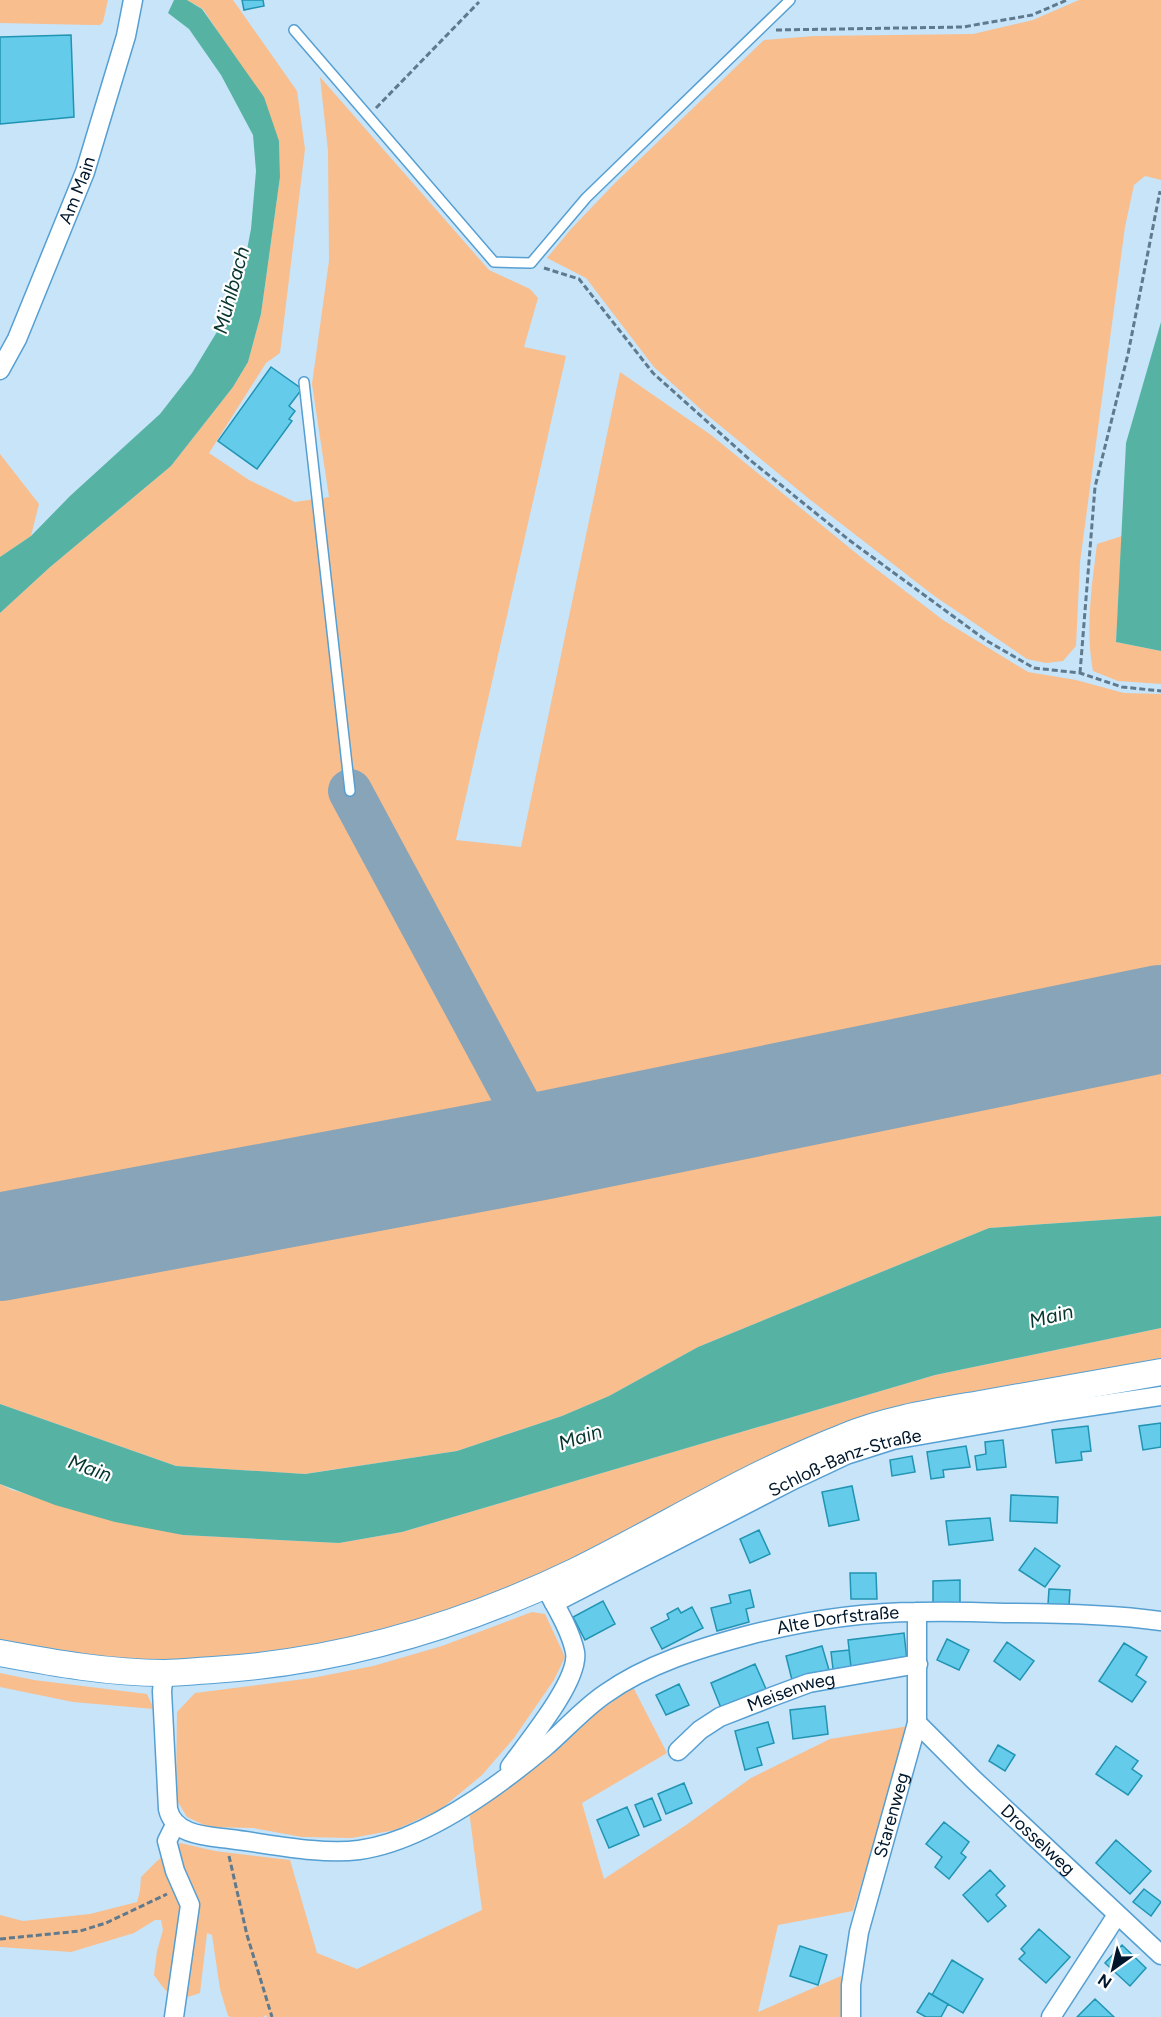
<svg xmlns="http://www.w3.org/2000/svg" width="1161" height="2017" viewBox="0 0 1161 2017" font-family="Figtree,sans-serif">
  <rect width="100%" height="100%" fill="#c7e4f9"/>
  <path fill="#f8be8e" d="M0,0H108L103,22L100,25H92L0,23Z
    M187,0H233L297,91L305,149L280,353L266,363L209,453L249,480L295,502L329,497L312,384L329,261L328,151L320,77L489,270L530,289L538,298L524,347L566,356L456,840L521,847L620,372L711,435L867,562L943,620L1028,672L1076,680L1124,693L1161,694V1216L989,1228L698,1347L609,1396L562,1416L457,1451L304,1474L176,1466L0,1404V613L49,568L171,466L233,387L248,362L261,314L280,177L279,141L226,44L203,9Z
    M1079,0H1161V180L1145,176L1134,185L1125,227L1080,562L1076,646L1063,661L1046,663L1027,659L933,595L808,498L706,414L654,367L586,278L547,258L571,229L615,183L764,40L814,36L973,34L1033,20Z
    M0,454L39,504L31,536L0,557Z
    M1122,536L1116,642L1161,651V684L1118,681L1093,671C1085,629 1092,585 1097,544Z
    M1161,1328V1361L865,1417L791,1446L663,1514L579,1556L505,1589L391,1630L312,1648L203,1661H123L38,1650L0,1640V1484L12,1490L183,1535L339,1543L402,1532L935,1375Z
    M532,1612L545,1614L565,1657L554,1680L514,1738L482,1775L441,1809L395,1830L352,1838L302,1837L253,1828L208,1827L187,1817L176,1799L177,1712L195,1693L312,1678L373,1666L442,1646Z
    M0,1673L34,1680L147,1694L154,1709L73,1702L0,1687Z
    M633,1687L667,1753L582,1803L604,1879L686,1825L751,1778L830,1739L909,1726L853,1911L778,1925L758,2012L841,1976L842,2017H267L266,2015L263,2017H231L228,2016L220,1989L212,1935L207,1933L200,1993C173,2003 170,1997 154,1975L157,1951L163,1930L161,1920H155L134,1933L71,1952L0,1947V1915L23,1921L90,1914L137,1902L140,1891L141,1877L157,1861L180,1843L215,1851L290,1860L317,1953L357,1969L482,1910L469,1811L562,1746L595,1714Z"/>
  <path fill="#56b3a3" d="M174,0H187L202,9L264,97L279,141L280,177L261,314L248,362L233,387L171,466L49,568L0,613V557L31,536L70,496L160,414L192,373L229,312L239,291L251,229L256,171L253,135L221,75L189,29L168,13Z
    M1161,322V651L1116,642L1126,443Z
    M1161,1216V1328L935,1375L402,1532L339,1543L183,1535L115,1522L55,1505L0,1484V1404L176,1466L305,1474L457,1451L562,1416L609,1396L698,1347L989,1228Z"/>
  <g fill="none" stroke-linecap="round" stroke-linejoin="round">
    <path stroke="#88a4b8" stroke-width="44" d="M350,791L541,1146"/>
    <path stroke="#88a4b8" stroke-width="108" d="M0,1247L541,1146L1161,1019"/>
  </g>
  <path fill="#64cbeb" stroke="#2094b2" stroke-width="1.5" d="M242,0H263L264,6L244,10Z
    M71,35L74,117L0,124V37Z
    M271,367L302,389L289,406L295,411L289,419L292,421L257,469L218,441Z
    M1161,1423V1447L1143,1450L1139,1426Z
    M1088,1426L1091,1451L1081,1452L1082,1460L1056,1463L1052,1430Z
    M1003,1440L1006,1467L977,1470L975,1456L986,1454L985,1442Z
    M966,1446L970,1467L943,1470L944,1477L931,1479L927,1452Z
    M912,1456L915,1472L892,1476L890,1460Z
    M852,1486L859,1520L829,1526L822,1492Z
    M1011,1495L1058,1497L1057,1523L1010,1521Z
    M990,1518L993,1540L949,1545L946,1521Z
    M759,1530L770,1554L750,1563L740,1539Z
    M1035,1548L1060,1566L1045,1587L1019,1570Z
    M850,1573H876L877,1599H851Z
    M960,1580V1603H933V1581Z
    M1049,1589L1070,1590L1069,1606L1048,1604Z
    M750,1590L754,1607L746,1609L749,1622L717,1631L711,1608L731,1603L729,1595Z
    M603,1601L615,1624L585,1640L573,1617Z
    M692,1607L703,1628L662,1649L651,1628L669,1619L667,1614L678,1608L681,1613Z
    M904,1633L907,1660L851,1667L848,1640Z
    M947,1639L969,1650L959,1670L937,1660Z
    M1007,1642L1034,1661L1020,1680L994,1661Z
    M1124,1643L1147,1657L1136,1675L1146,1682L1132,1702L1099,1681Z
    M822,1646L829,1670L792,1680L786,1656Z
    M849,1650L851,1667L833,1669L831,1652Z
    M755,1664L766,1689L721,1708L711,1683Z
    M679,1684L689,1705L666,1715L656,1695Z
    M825,1706L828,1734L793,1739L790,1710Z
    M768,1722L774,1743L757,1748L762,1765L745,1770L735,1731Z
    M998,1745L1015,1755L1005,1771L989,1761Z
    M1116,1746L1138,1761L1132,1769L1142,1776L1128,1795L1096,1774Z
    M684,1783L692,1803L666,1814L658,1794Z
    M652,1798L661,1820L644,1827L635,1805Z
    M627,1807L639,1835L609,1848L597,1820Z
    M944,1822L969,1842L961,1853L966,1857L949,1879L935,1867L942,1857L926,1844Z
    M1116,1840L1151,1871L1130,1894L1096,1863Z
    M990,1870L1005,1886L996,1895L1006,1906L988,1922L963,1895Z
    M1144,1889L1161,1902L1151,1916L1133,1902Z
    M1039,1929L1070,1957L1046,1983L1019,1959L1025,1953L1021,1949Z
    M1122,1945L1146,1968L1130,1986L1105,1963Z
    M800,1946L827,1955L818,1985L790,1976Z
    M952,1960L983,1979L963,2013L932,1995Z
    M929,1993L948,2004L941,2017H926L917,2012Z
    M1095,1999L1114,2017H1077Z"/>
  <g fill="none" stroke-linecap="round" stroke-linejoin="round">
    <g stroke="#559fd2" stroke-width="12">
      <path id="lane" d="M294,30L494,262L531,263L586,198L790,0
        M304,382L350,791"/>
    </g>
    <g stroke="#559fd2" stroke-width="21">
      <g id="street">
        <path id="s1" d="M0,370L17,339L85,172L126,36L133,0"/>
        <path id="s2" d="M554,1603L795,1479L846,1455L893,1440L1059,1411L1161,1396"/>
        <path id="s3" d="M164,1673L162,1691L168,1809C174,1836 208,1836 230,1839C271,1844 319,1855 359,1850C424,1841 496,1788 545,1747C566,1729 583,1709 605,1694C647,1664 700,1648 749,1635C804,1621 863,1612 919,1612C948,1611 977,1612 1005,1613C1057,1613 1110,1614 1161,1621"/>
        <path id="s4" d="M917,1723L973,1779L1161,1955"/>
        <path id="s5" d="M678,1751L700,1730L720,1717L774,1696L809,1683L918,1664"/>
        <path d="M510,1767C527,1743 580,1680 575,1652C571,1632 558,1610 548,1592"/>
        <path d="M174,2017L190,1905L175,1871L167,1841L175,1825"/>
        <path id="s6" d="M851,2017V1985L859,1932L917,1723V1612"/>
        <path d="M1051,2017L1117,1915"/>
      </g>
    </g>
    <g stroke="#559fd2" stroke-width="28">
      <path id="secondary" d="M0,1653C54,1663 109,1673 164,1673C180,1673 196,1671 213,1670C341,1662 460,1627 576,1571C665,1527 751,1473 844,1437C887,1419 934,1412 980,1404C1040,1393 1101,1383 1161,1372"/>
    </g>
    <path stroke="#5f798d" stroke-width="3" stroke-dasharray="6 3" stroke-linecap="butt" d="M776,30L963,27L1032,15L1067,0
      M376,108L479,2
      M544,268L579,279L653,373L750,460L849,540L987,641L1034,668L1080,673L1122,687L1161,691
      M1080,673L1095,487L1128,354L1160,191
      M229,1856L247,1935L272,2017
      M0,1939L80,1931L106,1923L167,1894"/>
    <use href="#lane" stroke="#fff" stroke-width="9"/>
    <use href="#street" stroke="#fff" stroke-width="18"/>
    <use href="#secondary" stroke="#fff" stroke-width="26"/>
  </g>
  <g text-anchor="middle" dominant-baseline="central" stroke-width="4.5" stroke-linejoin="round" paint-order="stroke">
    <g font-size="18" fill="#00172b" stroke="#fff">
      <text stroke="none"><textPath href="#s1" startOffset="196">Am Main</textPath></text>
      <text stroke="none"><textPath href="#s2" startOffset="324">Schloß-Banz-Straße</textPath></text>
      <text stroke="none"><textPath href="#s3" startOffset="882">Alte Dorfstraße</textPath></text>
      <text stroke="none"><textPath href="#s5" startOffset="130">Meisenweg</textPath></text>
      <text stroke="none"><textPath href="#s6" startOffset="207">Starenweg</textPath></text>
      <text stroke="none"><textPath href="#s4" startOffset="168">Drosselweg</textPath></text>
    </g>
    <g font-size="20" font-style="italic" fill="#06342e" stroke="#fff">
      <text transform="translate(231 290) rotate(-75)">Mühlbach</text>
      <text transform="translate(1051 1316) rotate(-14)">Main</text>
      <text transform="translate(580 1437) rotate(-18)">Main</text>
      <text transform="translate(90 1468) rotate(20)">Main</text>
    </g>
  </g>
  <g transform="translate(1113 1969) rotate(214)" stroke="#ffffff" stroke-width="4.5" paint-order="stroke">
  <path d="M0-4.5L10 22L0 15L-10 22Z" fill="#00172b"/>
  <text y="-9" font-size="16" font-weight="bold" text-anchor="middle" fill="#00172b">N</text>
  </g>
</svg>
